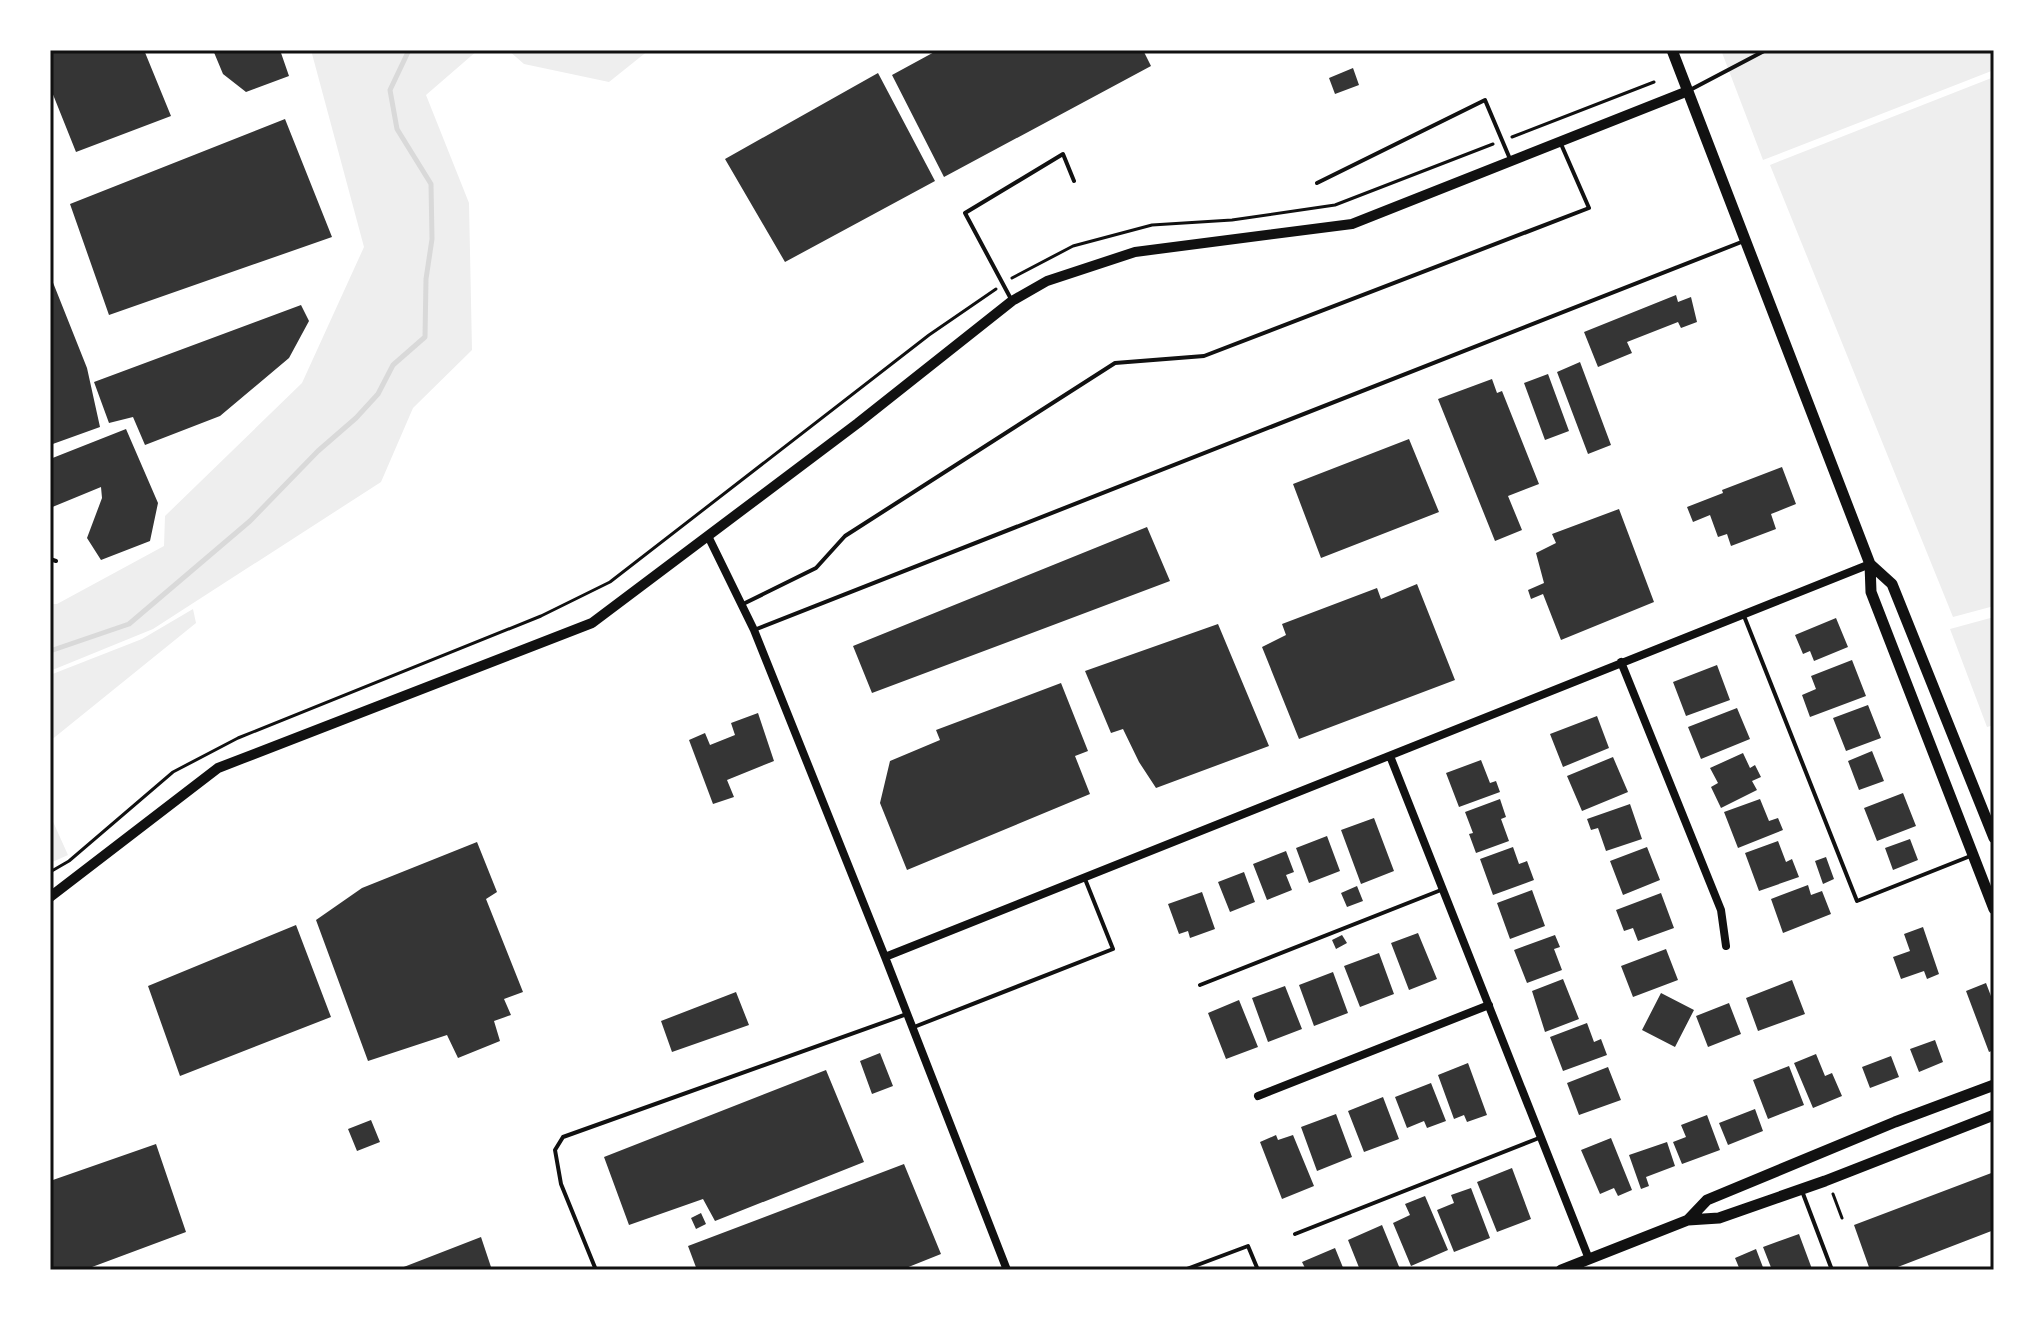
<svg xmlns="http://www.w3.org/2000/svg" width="2044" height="1320" viewBox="0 0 2044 1320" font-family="'PT Sans Narrow',sans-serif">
  <rect width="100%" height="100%" fill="#fff"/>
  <path fill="#eee" d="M311,50H478L426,95L469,203L472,350L413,408L381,482L153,629L50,671V604H57L164,546L165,516L302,383L364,247Z
    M508,50H649L609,82L524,64Z
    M1721,50H1994V70L1763,160Z
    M1994,77V606L1953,617L1770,165Z
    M193,609L196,623L50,741V675L142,639Z
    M1994,617V725L1987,727L1950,629Z
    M50,815L68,855L50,863Z"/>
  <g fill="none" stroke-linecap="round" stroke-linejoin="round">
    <path stroke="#d9d9d9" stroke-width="5" d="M50,651L129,624L250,521L318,451L356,418L378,394L393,365L425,337L426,279L432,239L431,184L397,129L390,90L409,50"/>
  </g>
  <path fill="#353535" d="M50,50H144L171,116L76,152L50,87Z
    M213,50H280L289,76L246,92L223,74Z
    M938,50H1143L1151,66L944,177L892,75Z
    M1353,68L1359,85L1335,94L1329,78Z
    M878,73L935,181L785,262L725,159Z
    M285,119L332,237L109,315L70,204Z
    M50,275L87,368L100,427L50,445Z
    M1676,295L1678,302L1691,297L1697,322L1681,328L1678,322L1627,342L1632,353L1598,367L1584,332Z
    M301,305L309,321L289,358L220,416L145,445L133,417L109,423L94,382Z
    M1580,362L1611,445L1588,454L1557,372Z
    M1548,374L1569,431L1545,440L1524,383Z
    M1492,379L1497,393L1502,391L1539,484L1508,496L1522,530L1495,541L1438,399Z
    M126,429L158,503L150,541L101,560L87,538L102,498L101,487L50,508V459Z
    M1409,439L1439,512L1321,558L1293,484Z
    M1782,467L1796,504L1771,514L1776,529L1731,546L1727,534L1718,537L1710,515L1693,522L1687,507L1723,493L1722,490Z
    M1619,509L1654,602L1561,640L1543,594L1531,599L1528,590L1544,583L1536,553L1556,543L1552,534Z
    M1147,527L1170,581L872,693L853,646Z
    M1417,584L1455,680L1299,739L1262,647L1286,635L1282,624L1377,588L1381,599Z
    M1836,618L1848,647L1814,661L1810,651L1803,654L1795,635Z
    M1218,624L1269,746L1156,788L1139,762L1123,729L1111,733L1085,671Z
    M1852,660L1866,696L1810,717L1802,695L1816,689L1811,676Z
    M1717,665L1730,700L1686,716L1673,682Z
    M1061,683L1088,751L1075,756L1090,794L907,870L880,803L890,761L940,740L936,730Z
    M1868,705L1881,738L1846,751L1833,718Z
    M1737,708L1750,739L1701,759L1688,727Z
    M758,713L774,761L727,780L734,797L713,804L689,740L705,733L710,745L735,735L731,723Z
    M1597,716L1609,748L1563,767L1550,734Z
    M1872,751L1884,781L1859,790L1848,761Z
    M1743,753L1750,768L1755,765L1761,777L1752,781L1757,790L1721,808L1711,787L1718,783L1710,768Z
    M1613,757L1628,792L1582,811L1567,776Z
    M1481,760L1490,783L1496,781L1500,792L1459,807L1446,773Z
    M1903,793L1916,826L1877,841L1864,808Z
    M1500,799L1506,817L1501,819L1509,841L1476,853L1469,834L1473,833L1465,812Z
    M1760,799L1769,821L1778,818L1783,830L1738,848L1724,812Z
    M1630,804L1642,839L1606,851L1598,828L1591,830L1587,819Z
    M1374,818L1394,871L1361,884L1341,830Z
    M1327,836L1340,871L1309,883L1296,848Z
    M1910,839L1918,860L1893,870L1885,848Z
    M1778,841L1786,862L1792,859L1799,877L1759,891L1745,853Z
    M477,842L497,892L486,899L523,992L504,999L511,1015L494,1021L500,1041L458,1058L447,1035L368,1061L316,920L362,888Z
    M1513,847L1519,864L1527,861L1534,880L1493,895L1480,859Z
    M1647,847L1660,880L1623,895L1610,861Z
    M1286,851L1294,872L1286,875L1292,890L1267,900L1253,864Z
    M1826,857L1834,879L1823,884L1815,861Z
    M1244,872L1255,902L1230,912L1218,882Z
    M1808,885L1811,895L1822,891L1831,914L1783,933L1771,899Z
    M1357,886L1363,901L1347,907L1341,893Z
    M1532,890L1545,926L1510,939L1497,903Z
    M1202,892L1215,929L1190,938L1188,931L1179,934L1168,904Z
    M1661,893L1674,928L1638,941L1633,928L1624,931L1616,910Z
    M296,925L331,1017L180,1076L148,986Z
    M1923,927L1939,974L1927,979L1924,971L1901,979L1893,957L1910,951L1904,934Z
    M1418,933L1437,979L1409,990L1391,943Z
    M1342,935L1347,943L1336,949L1332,940Z
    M1555,935L1560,947L1554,949L1562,970L1527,983L1514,950Z
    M1666,949L1678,980L1633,997L1621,966Z
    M1379,953L1394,994L1360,1007L1344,966Z
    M1333,972L1348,1013L1314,1026L1299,985Z
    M1563,979L1579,1019L1545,1032L1532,991Z
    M1792,980L1805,1014L1758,1031L1746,998Z
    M1986,983L1994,1004V1050L1989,1052L1966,991Z
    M1285,986L1302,1029L1268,1042L1252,998Z
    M736,992L749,1025L672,1052L661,1021Z
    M1661,993L1694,1010L1675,1047L1642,1030Z
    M1239,1000L1258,1047L1226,1059L1208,1013Z
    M1729,1003L1741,1034L1708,1047L1696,1016Z
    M1587,1023L1594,1042L1601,1039L1607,1055L1563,1071L1550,1037Z
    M1935,1040L1943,1062L1919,1072L1910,1049Z
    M880,1053L893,1086L872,1094L860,1061Z
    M1816,1054L1825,1076L1832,1073L1842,1096L1813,1108L1794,1063Z
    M1891,1056L1899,1077L1870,1088L1862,1067Z
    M1468,1063L1487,1115L1467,1122L1464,1115L1454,1119L1438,1075Z
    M1789,1066L1804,1105L1768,1119L1753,1080Z
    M1608,1067L1621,1100L1579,1115L1567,1083Z
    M826,1070L864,1162L715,1221L703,1199L629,1225L604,1157Z
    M1431,1083L1446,1121L1427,1128L1424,1121L1407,1128L1395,1097Z
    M1383,1097L1399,1139L1364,1152L1348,1111Z
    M1755,1109L1763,1131L1728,1145L1719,1123Z
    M1336,1114L1352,1157L1317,1171L1301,1127Z
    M1707,1115L1720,1150L1682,1164L1673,1142L1686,1137L1681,1125Z
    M371,1120L380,1142L357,1151L348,1129Z
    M1276,1135L1278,1140L1293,1135L1314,1186L1282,1199L1260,1142Z
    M1611,1138L1632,1190L1618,1196L1614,1188L1600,1194L1581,1150Z
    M1667,1142L1675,1166L1646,1177L1649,1186L1641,1189L1629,1155Z
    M156,1144L186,1232L84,1270H50V1181Z
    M904,1164L941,1254L901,1270H697L688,1246Z
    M1512,1168L1531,1219L1497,1232L1477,1182Z
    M1994,1172V1230L1890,1270H1870L1854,1225Z
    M1471,1188L1490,1238L1454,1252L1437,1210L1454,1203L1451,1195Z
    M1425,1196L1448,1250L1411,1266L1393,1223L1410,1215L1405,1204Z
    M701,1213L706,1224L696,1229L691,1218Z
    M1382,1225L1400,1269L1360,1270L1348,1240Z
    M1799,1234L1812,1269L1772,1270L1763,1247Z
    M481,1237L492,1270H396Z
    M1335,1248L1344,1270H1306L1302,1262Z
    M1756,1249L1764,1270H1740L1735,1258Z"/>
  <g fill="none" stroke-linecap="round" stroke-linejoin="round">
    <path stroke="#111" stroke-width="3" d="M1512,137L1654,82
      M1012,278L1073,246L1152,225L1232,220L1335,205L1493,144
      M50,872L69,861L173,772L238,738L541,616L610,582L929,335L996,289
      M1833,1194L1842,1218"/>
    <path stroke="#111" stroke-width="4" d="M1690,90L1766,50
      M1317,183L1485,100L1510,159
      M1011,299L965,213L1063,154L1074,181
      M50,559L56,561
      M741,605L816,568L845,536L1115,363L1204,356L1589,208L1561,144
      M1744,616L1857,901L1973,855
      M754,630L1744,241
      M1200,985L1441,890
      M914,1027L1113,949L1085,879
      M1802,1191L1832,1270
      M1295,1234L1539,1138
      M596,1270L561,1184L555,1150L563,1137L907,1014
      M1184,1270L1248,1246L1258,1270"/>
    <path stroke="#111" stroke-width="8" d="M708,536L754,630L885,957L1007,1270
      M1621,662L1721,910L1726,946
      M1390,756L1589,1259
      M885,957L1870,564
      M1258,1096L1489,1005"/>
    <path stroke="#111" stroke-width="10" d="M50,897L218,768L592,623L858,423L1012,301L1047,281L1135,252L1352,224L1688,91"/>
    <path stroke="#111" stroke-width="11" d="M1672,50L1870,564L1871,592L1994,909
      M1870,564L1892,584L1994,838
      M1688,1220L1707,1200L1895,1122L1994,1085
      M1561,1270L1688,1220L1719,1218L1825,1181L1994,1115"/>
  </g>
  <rect width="2044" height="1320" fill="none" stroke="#ffffff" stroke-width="104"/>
  <rect x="52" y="52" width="1940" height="1216" fill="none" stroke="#111" stroke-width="3"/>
</svg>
